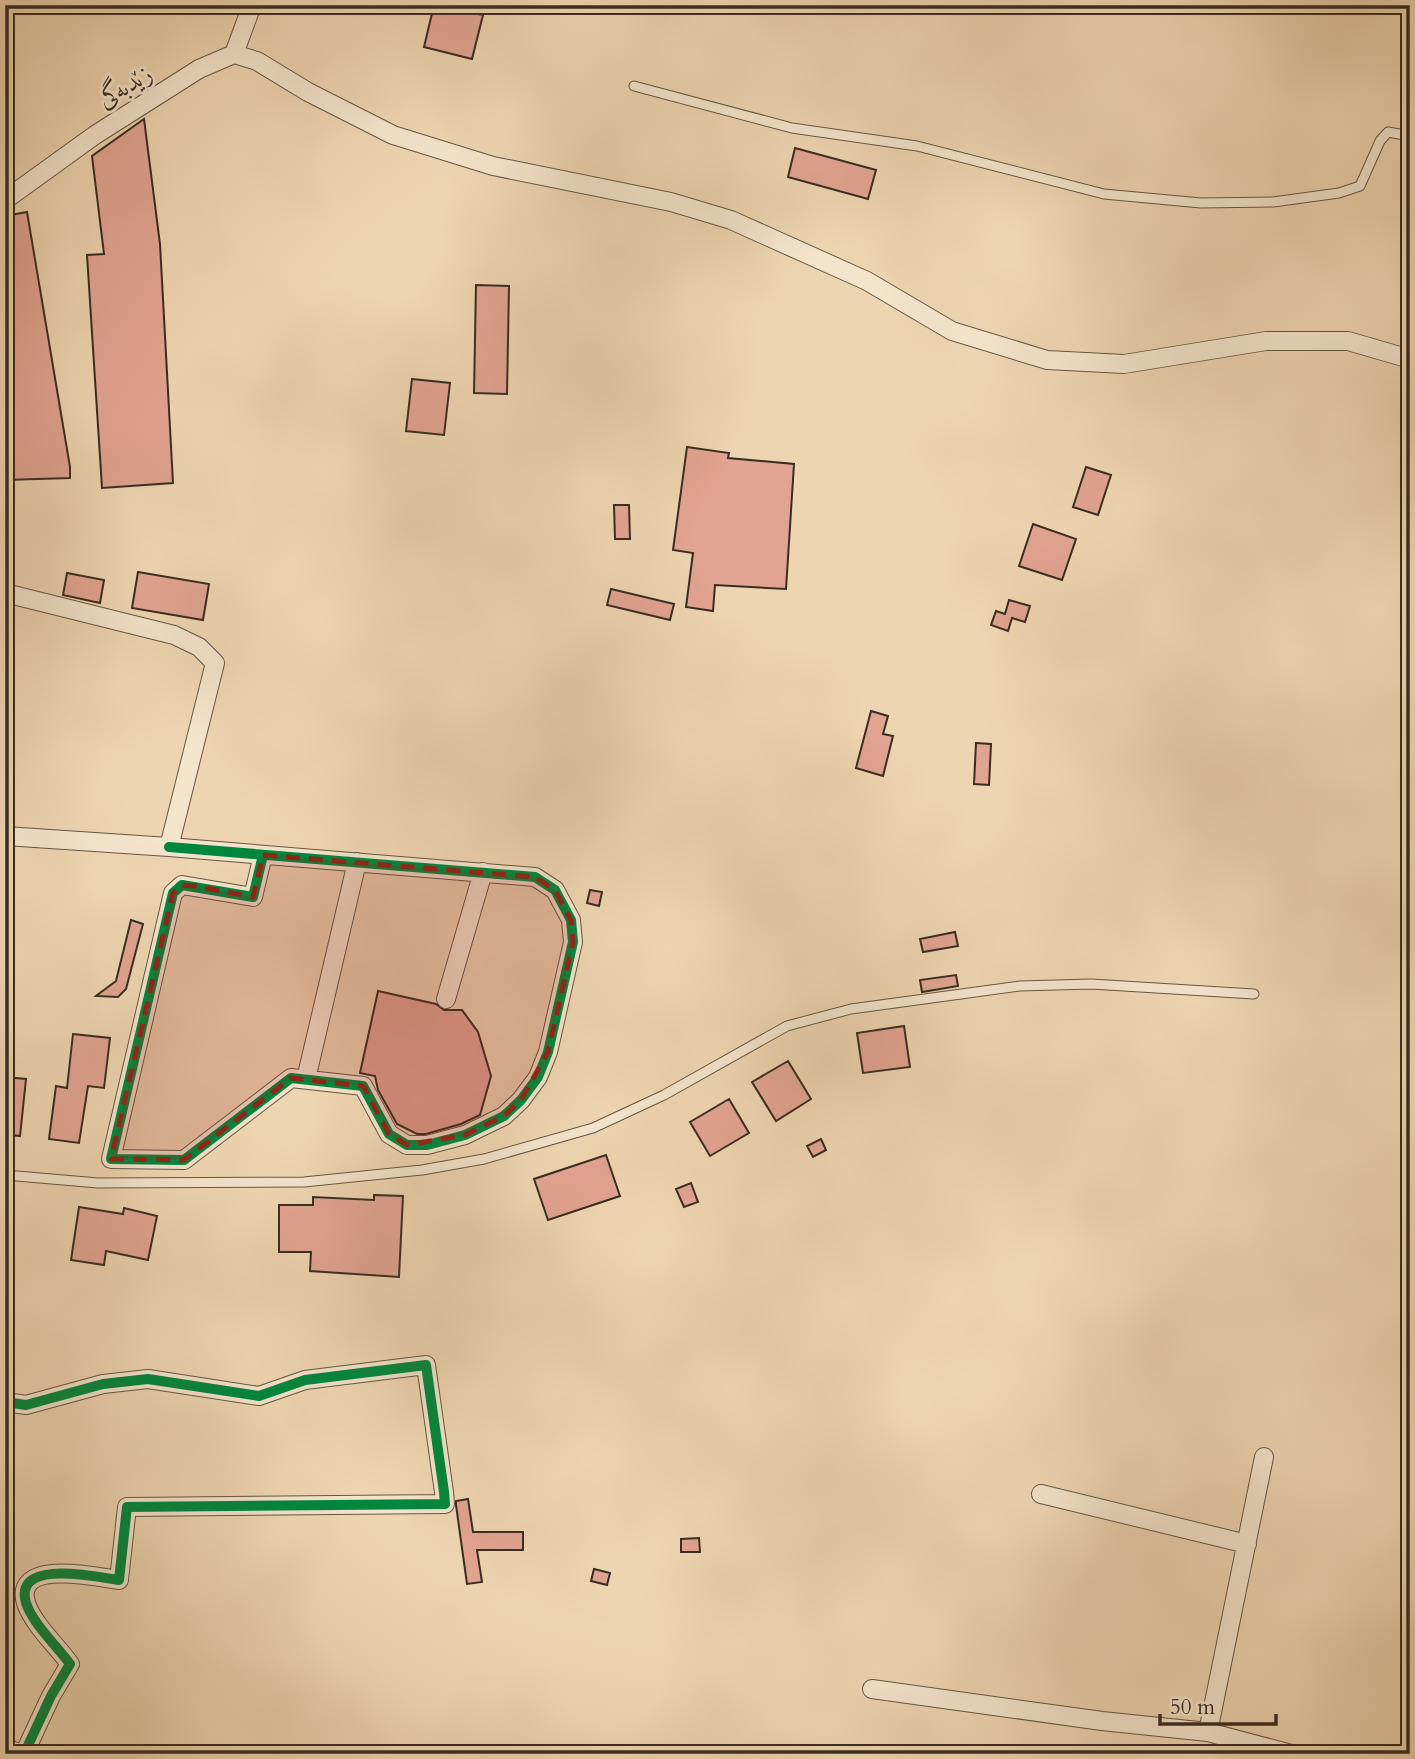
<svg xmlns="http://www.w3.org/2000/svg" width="1415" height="1759" viewBox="0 0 1415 1759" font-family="Cardo,Amiri,serif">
  <rect width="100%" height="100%" fill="#eed5b1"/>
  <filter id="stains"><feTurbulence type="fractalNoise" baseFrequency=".00286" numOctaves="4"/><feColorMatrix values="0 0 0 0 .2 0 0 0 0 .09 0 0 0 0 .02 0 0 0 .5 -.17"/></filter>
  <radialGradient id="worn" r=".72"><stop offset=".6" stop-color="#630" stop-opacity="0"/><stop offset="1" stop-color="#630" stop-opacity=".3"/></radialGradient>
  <path fill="#e2a492" stroke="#382d20" stroke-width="2" d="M434,5L483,15L472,59L424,47Z
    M144,119L160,244L173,483L102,488L87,255L104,254L92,156Z
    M795,148L876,170L868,199L788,177Z
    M27,212L70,467V478L5,480V216Z
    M476,285L509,286L507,394L474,393Z
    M412,379L450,383L444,435L406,431Z
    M687,447L729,453L728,458L794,464L786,589L715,585L713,611L686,607L693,553L673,550Z
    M1086,467L1111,475L1098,515L1073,507Z
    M614,505H629L630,539H615Z
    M1033,524L1076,539L1062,580L1019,566Z
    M138,572L209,584L203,620L132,608Z
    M67,573L104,580L100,603L63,595Z
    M611,589L674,604L670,620L607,605Z
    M1009,600L1030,606L1025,622L1012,618L1008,631L991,625L996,611L1005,614Z
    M871,711L888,716L883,734L893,736L883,776L856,768Z
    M976,743L991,744L989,785L974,784Z
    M590,890L602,892L599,906L587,903Z
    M131,920L143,924L126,989L118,997L96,996L116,981Z
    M955,932L958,946L923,952L920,939Z
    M956,975L958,986L922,992L920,980Z
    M378,991L436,1004L444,1010H462L478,1032L491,1076L480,1115L461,1124L426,1134H417L397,1124L378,1090L375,1076L360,1073Z
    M904,1026L910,1067L863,1073L857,1033Z
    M73,1034L110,1038L104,1088L88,1086L79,1143L49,1139L56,1086L67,1088Z
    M788,1061L811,1099L776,1121L752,1082Z
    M5,1077L26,1079L20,1136L5,1134Z
    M729,1099L749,1133L710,1156L690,1122Z
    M821,1139L826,1150L813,1157L807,1146Z
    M606,1155L620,1196L548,1220L534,1179Z
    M691,1183L698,1202L684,1207L676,1189Z
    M374,1195L403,1196L399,1277L310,1271L311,1252H279V1205H313V1197L374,1200Z
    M79,1207L123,1214L124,1208L157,1216L148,1260L106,1251L104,1265L71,1260Z
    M468,1499L473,1532H523V1550H477L482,1582L467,1584L456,1505V1501Z
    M699,1538L700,1552H681V1539Z
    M594,1569L610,1573L607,1585L591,1581Z"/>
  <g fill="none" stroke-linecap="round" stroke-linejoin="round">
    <g stroke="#665744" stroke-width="11">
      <path id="lane" d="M634,86L792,128L917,146L1104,194L1201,203L1273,202L1339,193L1360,186L1380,141L1388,132L1410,136
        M5,1175L98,1183L304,1182L422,1170L484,1159L593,1128L664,1095L787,1026L851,1009L1020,986L1091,984L1254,994"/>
    </g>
    <g stroke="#665744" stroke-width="20">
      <path id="street" d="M234,54L257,61L308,92L393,135L493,166L671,202L731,220L867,281L952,331L1047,360L1124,364L1266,341H1348L1410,359
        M234,54L252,5
        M5,200L95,135L199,69L234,54
        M5,593L174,635L199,647L215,663L169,847L5,836
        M169,847L535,877L555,890L571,920L573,942L548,1052L538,1077L521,1100L504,1116L465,1135L427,1145H407L389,1134L363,1086L291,1078L184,1160L111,1159L173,893L182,885L253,897L263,855
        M446,999L483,872
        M306,1079L357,862
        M5,1402L26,1405L103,1384L148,1379L259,1396L305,1380L426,1365L444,1492L445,1504L127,1507L119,1580C97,1577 13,1558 26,1603C33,1624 57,1646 70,1664L51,1696L24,1754
        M1041,1494L1247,1544
        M872,1689L1102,1721L1208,1732L1291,1754
        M1208,1732L1264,1457
        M5,1747L20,1754"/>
    </g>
    <use href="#lane" stroke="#f4e4cc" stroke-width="9"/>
    <use href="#street" stroke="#f4e4cc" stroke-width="18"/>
    <g stroke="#f4e4cc" stroke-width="15">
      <path id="cycleway" d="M169,847L535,877L555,890L571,920L573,942L548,1052L538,1077L521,1100L504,1116L465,1135L427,1145H407L389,1134L363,1086L291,1078L184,1160L111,1159L173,893L182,885L253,897L263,855
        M5,1402L26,1405L103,1384L148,1379L259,1396L305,1380L426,1365L444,1492L445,1504L127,1507L119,1580C97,1577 13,1558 26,1603C33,1624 57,1646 70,1664L51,1696L24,1754"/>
    </g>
    <use href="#cycleway" stroke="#00873e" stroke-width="10"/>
  </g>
  <path fill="#8f2418" fill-opacity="0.2" stroke="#8f2418" stroke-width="5" stroke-dasharray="14 9" stroke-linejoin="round" d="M263,855L535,877L555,890L571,920L573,942L548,1052L521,1100L504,1116L465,1135L407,1145L389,1134L363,1086L291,1078L184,1160L111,1159L173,893L182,885L196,886L253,897Z"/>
  <g text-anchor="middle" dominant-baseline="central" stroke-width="6" stroke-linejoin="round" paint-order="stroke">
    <g font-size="24" fill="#382d20" stroke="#f4e4cc">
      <text transform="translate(125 87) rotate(-32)">زێدبەگی</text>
    </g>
  </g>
  <rect width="1415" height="1759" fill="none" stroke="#eed5b1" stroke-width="28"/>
  <rect x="7" y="7" width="1401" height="1745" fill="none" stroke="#382d20" stroke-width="3.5"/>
  <rect x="14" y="14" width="1387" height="1731" fill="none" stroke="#382d20" stroke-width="2"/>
  <path d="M1160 1714v10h116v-10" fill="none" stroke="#382d20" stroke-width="3.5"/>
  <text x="1170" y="1714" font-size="21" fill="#382d20" stroke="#f4e4cc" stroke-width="5" paint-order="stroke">50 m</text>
  <rect width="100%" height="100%" filter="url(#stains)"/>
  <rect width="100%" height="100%" fill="url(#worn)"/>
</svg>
